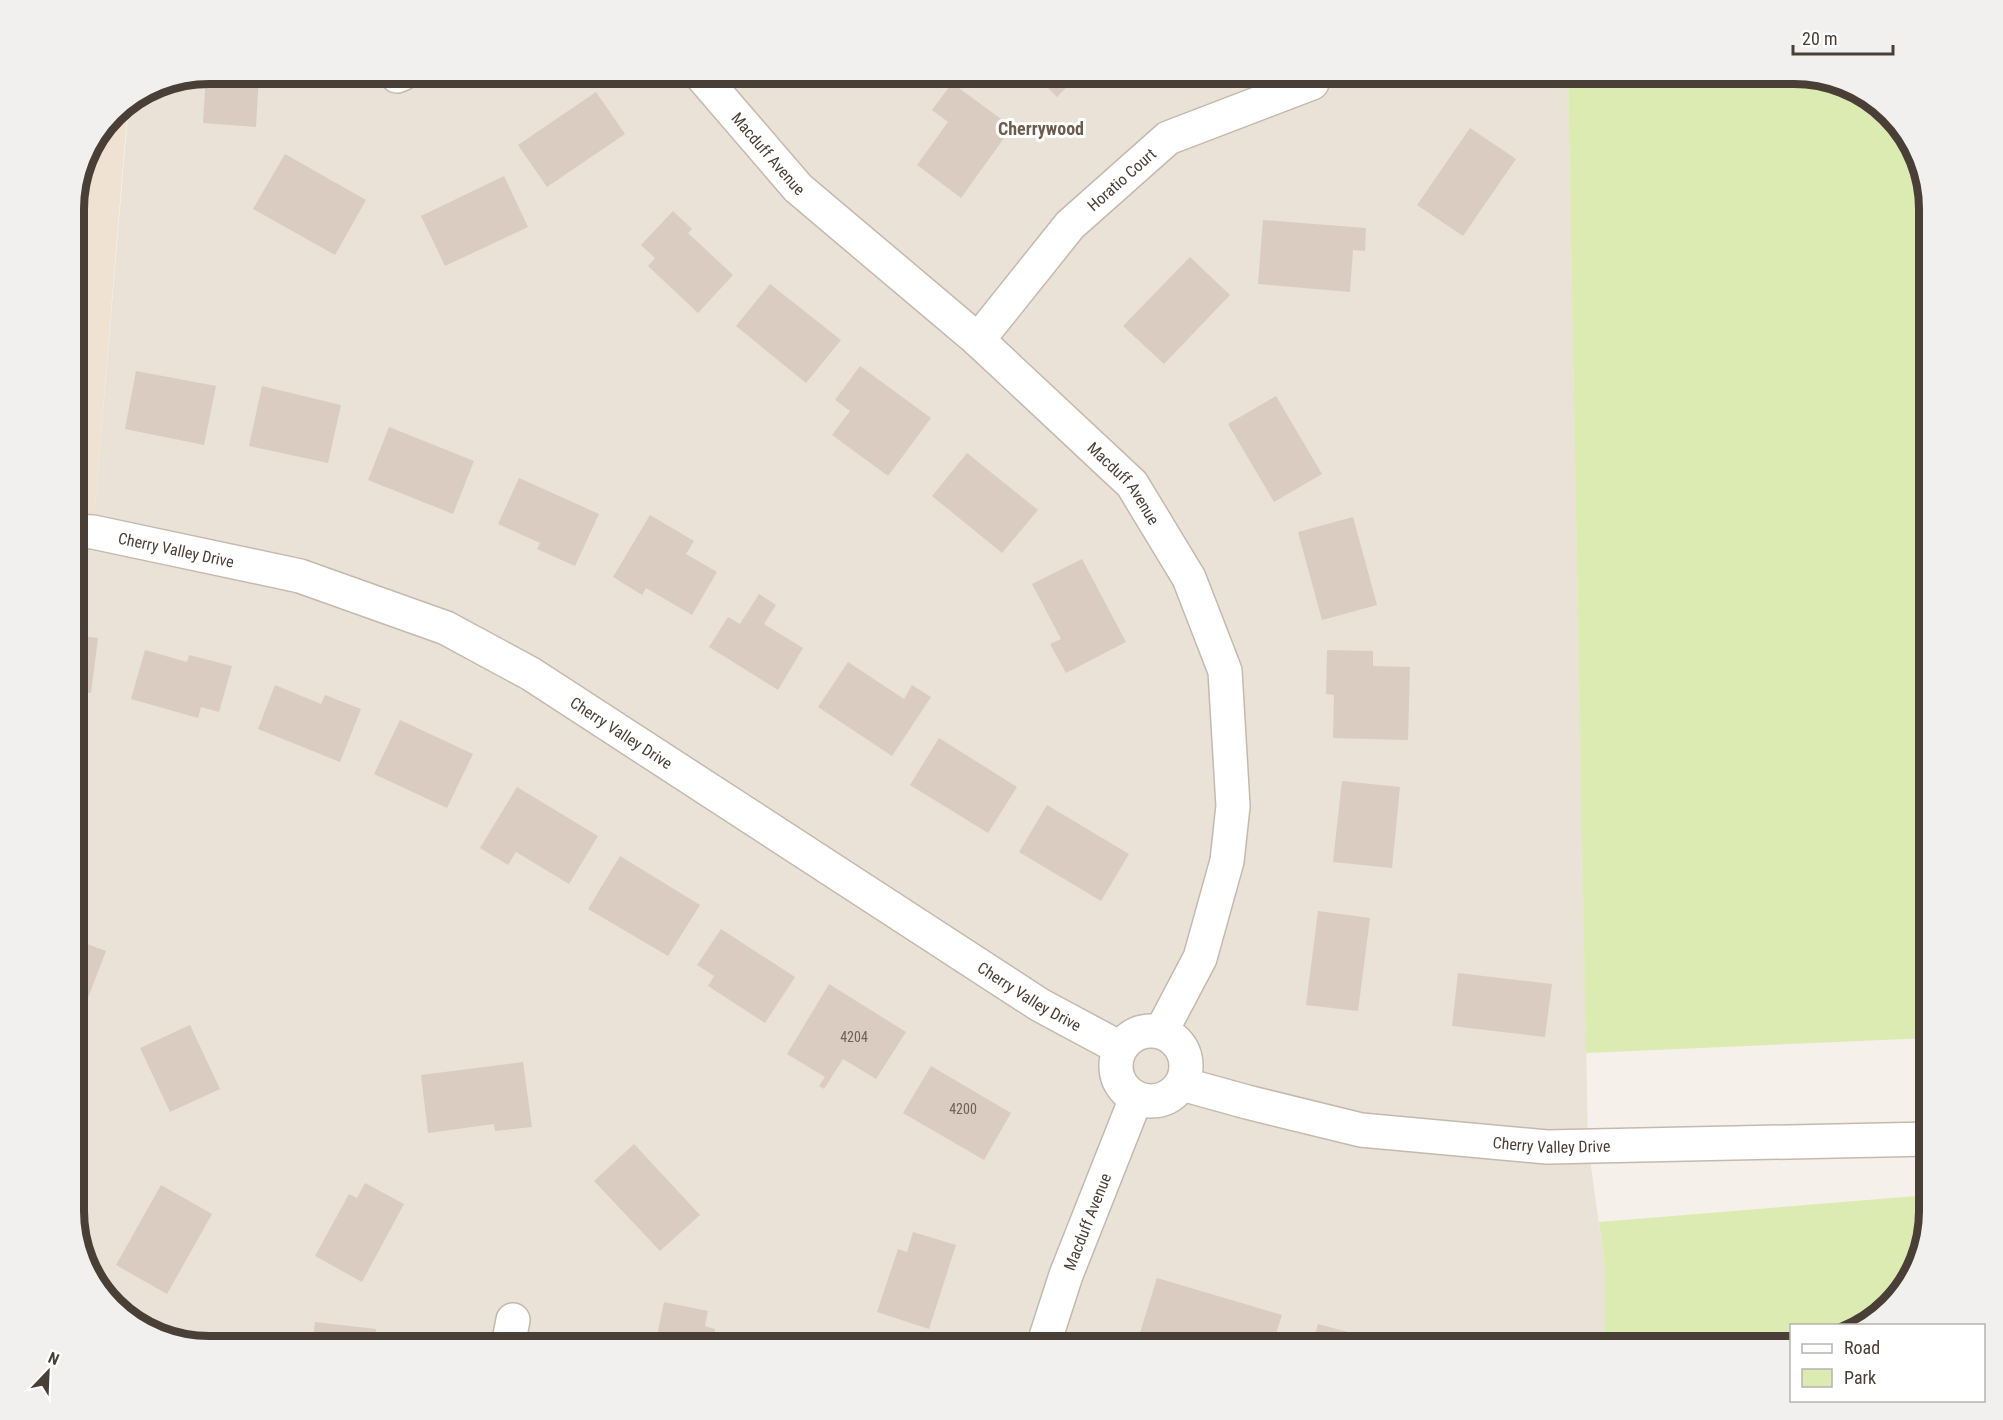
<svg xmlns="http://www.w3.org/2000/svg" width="2003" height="1420" viewBox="0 0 2003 1420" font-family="'Roboto Condensed',sans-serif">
  <rect width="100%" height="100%" fill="#f5f0ea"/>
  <path fill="#eae1d7" d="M209,74H1568L1588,1146L1605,1266V1346H209L127,1319L92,1278L74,1219V531L93,532L129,102L158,84Z"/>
  <path fill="#efe2d3" d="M128,102L93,532L74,531V200L88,149L119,107Z"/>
  <path fill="#dbebb1" d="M1568,74H1794L1876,101L1915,149L1929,209V1038L1586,1053Z
    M1929,1195V1211L1902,1293L1862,1325L1792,1326L1791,1346H1605V1266L1599,1222Z"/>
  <path fill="#dbccc1" d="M206,74H259L256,127L203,123Z
    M1034,74H1080L1057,97Z
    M952,83L1012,127L961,198L917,165L948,122L932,110Z
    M596,92L625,134L547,187L518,145Z
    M1470,128L1516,159L1463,236L1417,205Z
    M285,154L366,200L335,255L253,209Z
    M504,176L528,227L445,266L421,216Z
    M673,211L692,229L688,233L733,275L698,313L648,266L655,258L641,245Z
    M1263,220L1366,228L1365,251L1353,250L1350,292L1258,284Z
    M1190,257L1230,295L1164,364L1123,326Z
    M770,284L841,340L806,383L736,326Z
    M860,366L931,418L888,476L832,435L850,411L835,400Z
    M136,371L216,386L204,445L125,429Z
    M262,386L341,405L328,463L249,446Z
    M1276,396L1322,474L1274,502L1228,424Z
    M389,427L474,461L453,514L368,480Z
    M967,453L1038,510L1002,553L932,496Z
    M519,478L599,514L575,566L537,549L540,543L498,524Z
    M650,515L694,541L686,554L717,572L692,615L646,588L642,595L613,577Z
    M1353,517L1377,605L1322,620L1298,532Z
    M1082,559L1126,642L1066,673L1050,644L1061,639L1032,584Z
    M759,594L776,605L764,624L803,648L778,690L709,647L728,617L740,624Z
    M74,635L98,638L91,693L74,691Z
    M145,650L187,662L189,655L232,666L219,712L201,707L198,718L131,699Z
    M1327,650L1373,651V666L1410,667L1408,740L1333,738L1334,695L1326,694Z
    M848,662L904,699L912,685L931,697L892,756L818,707Z
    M275,685L321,704L325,695L361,709L340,762L258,729Z
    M400,720L473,754L447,808L374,774Z
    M939,738L1017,787L988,833L910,785Z
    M1342,781L1400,787L1392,868L1333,862Z
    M517,787L598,836L569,884L516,852L508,865L480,848Z
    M1047,805L1129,854L1101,901L1019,852Z
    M620,856L700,905L668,956L588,909Z
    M1318,911L1370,918L1358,1011L1306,1005Z
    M721,929L795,977L765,1023L708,986L714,976L697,965Z
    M74,939L106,951L86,1003L74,998Z
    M1458,973L1552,984L1545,1037L1452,1026Z
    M829,984L906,1032L876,1079L843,1059L824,1089L819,1086L825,1077L787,1054Z
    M190,1025L220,1089L170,1112L140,1048Z
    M523,1062L532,1127L495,1131L494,1124L428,1133L421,1075Z
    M931,1066L1011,1113L984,1160L903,1113Z
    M634,1144L700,1215L660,1251L594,1181Z
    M365,1183L404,1204L362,1282L315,1256L349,1194L357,1198Z
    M161,1185L212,1214L167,1294L116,1265Z
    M913,1232L956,1245L929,1329L877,1312L898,1249L907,1252Z
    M1157,1278L1282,1315L1272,1346H1174L1139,1336Z
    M664,1302L708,1311L705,1326L715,1329L712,1346H655Z
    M315,1322L376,1329L374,1346H312Z
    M1318,1324L1400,1346H1312Z"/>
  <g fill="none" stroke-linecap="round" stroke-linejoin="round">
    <g stroke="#c5b9ae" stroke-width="36">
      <g id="minor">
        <path id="s1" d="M700,74L798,188L978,340L1132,484L1189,578L1225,671L1233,806L1227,861L1200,958L1161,1032"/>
        <path d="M397,76L402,74"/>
        <path id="s2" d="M978,340L1070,225L1168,138L1312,83"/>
        <path d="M508,1346L513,1320"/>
        <path id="s3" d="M1043,1346L1066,1275L1136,1098"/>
      </g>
    </g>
    <g stroke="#c5b9ae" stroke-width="36">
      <g id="tertiary">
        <path id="s4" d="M74,531L93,532L300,576L446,628L531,674L1040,1005L1120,1048"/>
        <circle cx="1151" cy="1066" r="35"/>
        <path id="s5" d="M1182,1084L1247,1102L1361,1130L1547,1147L1929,1139"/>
      </g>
    </g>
    <use href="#minor" stroke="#fff" stroke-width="33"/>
    <use href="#tertiary" stroke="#fff" stroke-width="33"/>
  </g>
  <g text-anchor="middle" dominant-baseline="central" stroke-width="6" stroke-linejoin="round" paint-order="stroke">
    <g font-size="14" fill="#6e625a">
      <text x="854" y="1037">4204</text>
      <text x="963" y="1109">4200</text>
    </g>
    <g font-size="16" fill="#4a3f37" stroke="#fff">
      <text stroke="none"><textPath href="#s1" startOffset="105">Macduff Avenue</textPath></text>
      <text stroke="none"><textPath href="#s2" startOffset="216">Horatio Court</textPath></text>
      <text stroke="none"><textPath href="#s1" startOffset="591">Macduff Avenue</textPath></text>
      <text stroke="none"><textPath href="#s4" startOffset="104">Cherry Valley Drive</textPath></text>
      <text stroke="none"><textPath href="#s4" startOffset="590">Cherry Valley Drive</textPath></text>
      <text stroke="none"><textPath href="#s4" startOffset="1076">Cherry Valley Drive</textPath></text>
      <text stroke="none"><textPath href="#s5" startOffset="376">Cherry Valley Drive</textPath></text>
      <text stroke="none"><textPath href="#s3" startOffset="132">Macduff Avenue</textPath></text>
    </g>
    <g font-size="18" font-weight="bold" fill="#6d5b4e" stroke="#fff">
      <text x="1041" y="128">Cherrywood</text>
    </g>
  </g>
  <path d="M0 0H2003V1420H0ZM209 84H1794A125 125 0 0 1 1919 209V1211A125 125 0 0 1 1794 1336H209A125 125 0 0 1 84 1211V209A125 125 0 0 1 209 84Z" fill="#f1f0ef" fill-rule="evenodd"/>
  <path fill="none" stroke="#4a3f37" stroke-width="8" d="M209 84H1794A125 125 0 0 1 1919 209V1211A125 125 0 0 1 1794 1336H209A125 125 0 0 1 84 1211V209A125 125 0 0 1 209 84Z"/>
  <rect x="1790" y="1324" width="195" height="78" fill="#ffffff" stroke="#b7b2af" stroke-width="1.5"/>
  <rect x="1802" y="1344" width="30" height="9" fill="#ffffff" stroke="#b7b2af" stroke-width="1.5"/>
  <text x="1844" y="1354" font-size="18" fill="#4a3f37">Road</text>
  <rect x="1802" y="1369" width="30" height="18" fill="#dbebb1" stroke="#b7b2af" stroke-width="1.5"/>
  <text x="1844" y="1384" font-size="18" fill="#4a3f37">Park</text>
  <g transform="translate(48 1372) rotate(23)" stroke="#ffffff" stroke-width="4.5" paint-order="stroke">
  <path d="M0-4.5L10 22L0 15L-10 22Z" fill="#4a3f37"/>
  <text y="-9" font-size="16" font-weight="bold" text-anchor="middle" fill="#4a3f37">N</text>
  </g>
  <path d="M1793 45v9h100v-9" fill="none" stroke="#4a3f37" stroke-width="3"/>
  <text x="1802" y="45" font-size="18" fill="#4a3f37" stroke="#ffffff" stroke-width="4.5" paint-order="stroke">20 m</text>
</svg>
